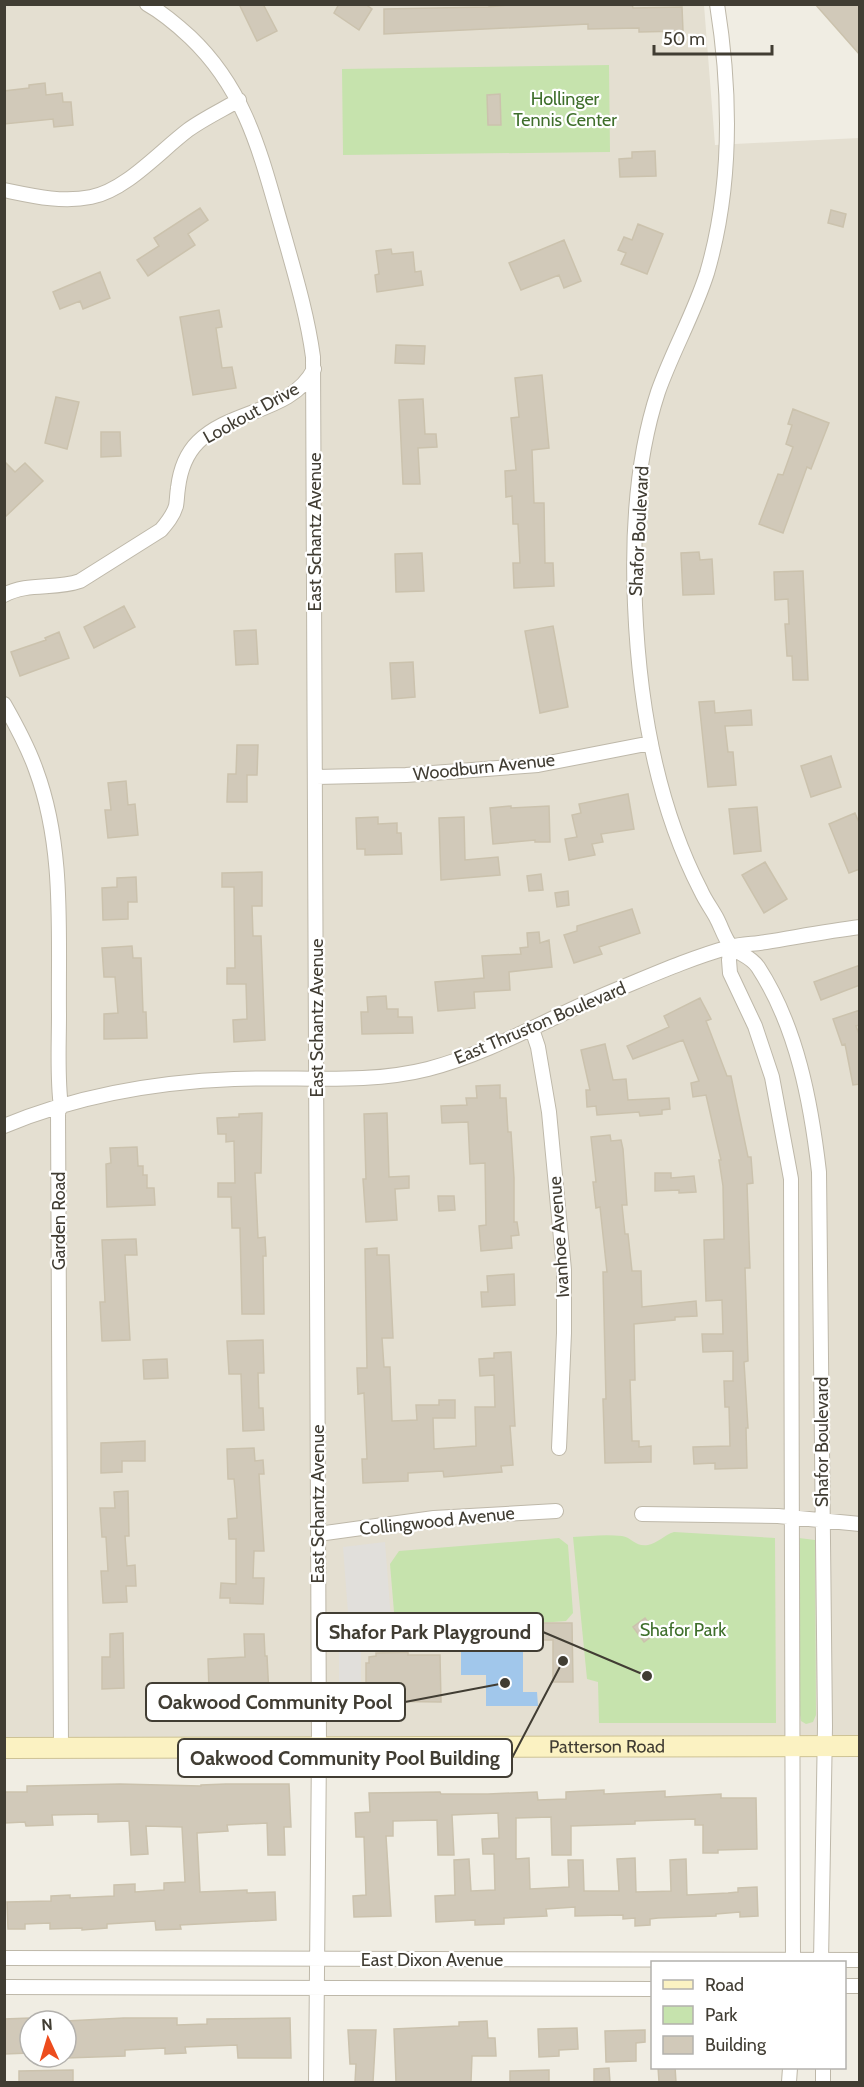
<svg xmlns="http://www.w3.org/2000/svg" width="864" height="2087" viewBox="0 0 864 2087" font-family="Cabin,sans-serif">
  <rect width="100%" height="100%" fill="#f0ede3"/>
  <path fill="#e4dfd1" d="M4,5H704L715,145L859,138V1739L5,1740Z"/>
  <path fill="#c6e3ad" d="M609,65L610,152L343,155L342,69Z
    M674,1532L775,1538L776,1723H599L598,1682L587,1679L573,1537C589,1536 606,1534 622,1536C631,1537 635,1547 648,1545C658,1543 664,1535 674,1532Z
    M559,1538L568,1545L573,1613L566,1621L407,1633L395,1624L390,1564L399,1551Z
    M799,1538L815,1540L816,1715L813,1722L806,1724L801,1721L800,1715Z"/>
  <path fill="#e1dfdb" d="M385,1542L392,1633L376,1634L374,1645L361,1646V1694L357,1708L354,1712L342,1713L339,1699V1634L349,1626L343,1547Z"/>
  <path fill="#a1c7eb" d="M461,1646H523V1692H537L538,1706H486V1675H461Z"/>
  <path fill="#d1c9b9" stroke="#cbc2ad" stroke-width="1.5" d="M239,4H263L277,31L257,41Z
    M339,4H365L372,9L359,30L334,13Z
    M519,4H632L633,8L682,7L683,31L639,32V28L588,29V24L384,34V9L488,7Z
    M815,4H860V55Z
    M45,83L46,95L62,93L63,102H71L73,125L54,127L53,119L4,124V91L29,88V85Z
    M500,94L501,125H488L487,95Z
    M655,151L656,176L620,177L619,159L632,158V152Z
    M200,208L208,220L188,234L195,245L148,276L137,260L159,246L154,238Z
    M831,210L846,214L843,227L828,223Z
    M638,224L663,234L647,274L621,264L626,253L618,250L624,237L632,240Z
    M564,240L581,281L564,288L559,275L521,290L509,263Z
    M391,249L392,254L413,252L415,272L421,271L423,285L377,292L375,275L379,274L376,251Z
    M100,272L110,298L83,309L80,301L60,309L53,292Z
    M219,310L222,327L216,328L222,368L232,367L236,388L193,395L180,317Z
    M396,345L425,346L424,364L395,363Z
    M542,375L549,448L532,450L534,503H544L545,563H553L554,586L514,588L513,563H520L518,524H513L512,496L506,497L505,471L516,470L511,418L519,417L515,378Z
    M56,397L79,402L67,449L45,443Z
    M423,399L425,434H436L437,447L418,448L420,484H403L399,400Z
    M793,409L829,423L811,469L807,467L783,533L759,524L778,474L783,475L793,447L786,444L792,425L788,424Z
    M101,432H120L121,456L101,457Z
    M4,461L15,472L25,463L43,481L4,518Z
    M699,552L700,560L712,559L714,594L683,595L681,553Z
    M422,553L424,591L396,592L395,554Z
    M803,571L808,680H793L792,656H787L785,624H789L788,599L775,600L774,572Z
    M124,606L135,627L94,648L84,627Z
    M553,626L568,707L540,713L525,631Z
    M256,630L258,664L236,665L234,631Z
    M59,632L69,658L20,676L11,652L46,640L45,638Z
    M413,662L415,697L392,699L390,663Z
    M714,701L715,713L751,710L752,725L725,726L728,752H733L736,785L708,787L699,702Z
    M237,745H258L257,775H247V802H227L228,774H236Z
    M831,756L841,787L811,797L801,766Z
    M126,781L128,805L135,804L138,835L108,838L105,810H111L108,783Z
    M628,794L634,829L601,834L603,842L592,844L595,855L569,860L565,839L577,837L572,815L581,813L579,804Z
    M511,806V808L549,806L550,842H535V840L493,844L490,808Z
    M757,807L761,851L734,854L729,809Z
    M855,813L860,825V869L849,873L829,824Z
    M378,817V824L397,823V833H401L402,854L365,855V849H357L356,818Z
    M464,817L465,860L498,857L500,875L441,880L439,818Z
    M765,862L787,899L764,913L742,875Z
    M262,872V906H252L253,936H261L265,1040L234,1042L233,1020L247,1019L246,984H227V968H235L234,887H222V873Z
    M541,874L543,890L529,891L527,876Z
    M136,877L137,902H128V919L103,920L102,888L117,887V878Z
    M568,891L569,905L557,907L555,893Z
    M632,909L640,933L599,947L602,954L574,963L564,935L577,931V926Z
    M539,932L540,943L549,940L552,967L509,972L510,990L474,992L475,1008L438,1011L435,982L484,978L482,956L521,954L520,948L528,947L527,933Z
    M132,946L133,958H141L143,1012H146L147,1038L104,1039V1014L118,1013L115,977H104L102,948Z
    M860,965V985L821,1000L814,982Z
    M386,996L387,1009H398V1017H412L413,1033L362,1034L361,1012H368L367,997Z
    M700,998L711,1019L706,1021L727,1076H731L748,1157H751L753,1183L747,1184L750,1268H745L748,1361L744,1362L748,1428H746L747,1468L715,1469V1463L694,1464L693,1447L730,1446L729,1407H725L724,1381H733V1351L703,1352L702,1334H723L722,1300L706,1301L704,1240L724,1239L723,1186L719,1160H721L706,1095L693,1097L691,1083L699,1081L683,1040L633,1059L627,1046L669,1027L664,1016Z
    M860,1010V1025L856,1026L860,1037V1084L853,1085L845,1044L842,1045L833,1019Z
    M605,1044L613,1080L626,1079L628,1100L669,1098L670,1109L662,1110V1114L640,1116L639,1112L597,1115L596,1106L587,1107L586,1090H590L581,1050Z
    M500,1085V1098H506L508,1132H511L514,1178V1222H517L519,1235L511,1236L512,1248L481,1251L479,1226L486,1225L485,1163L470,1164L468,1122L442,1123L441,1106L467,1105L466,1098H477L476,1086Z
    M262,1113L261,1173H255L258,1238L265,1237L266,1256H263L264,1314H242L240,1228H232L231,1197H218V1183H235L234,1141L226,1142V1134H218L217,1118L239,1117V1114Z
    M387,1113L389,1177L409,1176V1188L395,1189L397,1220L366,1222L363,1179H366L364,1114Z
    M610,1135L611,1141L621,1140L623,1149L627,1205H622L625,1234H628L632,1271H641L642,1307L696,1301L697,1316L675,1317V1320L634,1324L635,1380H630L632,1441H639V1447L651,1446V1462L605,1463L603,1399H606L603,1272H607L600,1207L596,1208L593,1182H596L591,1137Z
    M137,1147L138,1166H143V1175H147V1188H154L155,1205L107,1207L106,1164L111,1163L110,1148Z
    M655,1173H671V1178L694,1176L696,1192L679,1193V1190L655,1191Z
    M438,1196H454L455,1210L439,1211Z
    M136,1239L137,1255H125L130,1340L102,1341L100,1302H105L102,1240Z
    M377,1248V1255H389L393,1338H382L384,1367H390L392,1421L417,1420L416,1405H439V1400H455V1418H433L434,1449L476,1446L475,1407H495L494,1375L480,1376L479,1359L494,1358V1353L511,1352L515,1426H510L513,1465L501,1466L502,1472L444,1477L443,1471L408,1473V1481L363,1483L362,1459H367L364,1393L358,1394L357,1368H367L365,1249Z
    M514,1274L515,1305L482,1307L481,1292H488L487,1276Z
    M263,1340L264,1373H258L259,1408H263L264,1430L243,1431L241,1374H229L227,1341Z
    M167,1359L168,1378L144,1379L143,1360Z
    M145,1441V1461H122V1472L101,1473V1443Z
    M254,1448L255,1461L263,1460L264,1474H259L264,1551H254L253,1578H264L263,1604L230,1603V1598H220L221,1583L236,1584V1539H229L228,1519L237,1518L235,1489L234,1479H228L227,1449Z
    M128,1491L129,1536H125L127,1566L135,1565L136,1586H126L127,1602L103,1603L101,1571H108L106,1537H102L100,1508H115L114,1492Z
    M645,1618L656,1633L644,1642L633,1627Z
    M534,1623H572L573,1682H553V1640H534Z
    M123,1633L124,1688L102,1689V1657H110V1634Z
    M244,1634H264L265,1656H267L269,1695L246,1696V1689L209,1690L208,1659L245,1657Z
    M408,1652V1655H440L441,1702L369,1701V1694H366V1663H369V1657L376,1656V1653Z
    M120,1784L201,1786V1785L226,1784H289L291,1827H284L285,1855H268L267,1823L227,1825L228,1831L197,1833L200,1892L247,1890V1893L275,1892L276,1920L180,1925L181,1929L156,1930L155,1921L107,1924V1928L82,1930V1928L50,1929V1923L25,1924V1929H8L7,1902L51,1901V1896L70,1895V1898L114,1896V1885L135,1884V1892L164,1890V1883L185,1882L182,1827L146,1826L148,1854L131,1855L129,1821L98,1822V1814L52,1815L53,1825L26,1826L25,1822L5,1823L4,1792H27V1786Z
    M604,1790V1794L665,1791V1797L721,1794V1798H756L757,1849L718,1850V1853H703V1825H695V1819L635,1821V1824L571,1826V1855H552L551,1817L516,1818V1859L529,1858L530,1889L569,1887L568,1860H583L584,1891H619L617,1859L635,1858L636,1892L671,1891L670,1860L686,1859L687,1895L728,1893L738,1892V1888L757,1887L758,1916L740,1917V1912L716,1914V1916L658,1918L650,1919V1925L635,1926V1918L623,1919V1915L575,1916V1907L546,1909L547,1916L504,1918V1924L475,1925V1920L436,1922L435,1896L455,1895L454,1860L469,1859L471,1891L495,1890L494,1854H483L482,1839L499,1838L498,1813L452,1815L454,1855H438L437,1820L393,1821V1836H386L391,1916L354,1917L353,1896L366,1895L364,1837H356L355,1813L370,1812L369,1793L440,1792L441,1794H488L537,1792L538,1800L566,1799V1792Z
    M30,2018V2053L4,2054V2019Z
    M124,2018H177V2025L207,2024V2019L290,2018L291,2058H238L237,2045L185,2047L186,2053L165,2054V2048L125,2050V2056L66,2058V2021Z
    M487,2021L488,2038H495L496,2056H472L471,2082H396L394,2029L459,2026V2022Z
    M577,2028L578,2049L559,2050V2056L539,2057L538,2029Z
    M348,2030H376L373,2082H355L356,2064H350Z
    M645,2030V2042L636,2043V2061L606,2062L605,2031Z
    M658,2067H675L676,2082H659Z
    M609,2068L610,2082H594V2069Z
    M73,2070V2082H19V2071Z
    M549,2070V2082H510V2071Z"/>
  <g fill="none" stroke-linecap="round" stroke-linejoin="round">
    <g stroke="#beb8a9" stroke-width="16">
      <path id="street" d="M147,4C163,13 177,25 190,37C247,91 261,156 282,228C294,271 307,313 313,357L319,1748L316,2082
        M717,4C731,92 732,187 707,273C694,314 672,352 658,392C636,459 632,535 635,605C639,702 656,804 701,891C705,900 711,908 716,917C721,926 724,937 730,945C737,954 750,955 758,967C797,1027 811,1102 819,1172L825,1726L821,1962
        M4,190C33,196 62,203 91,197C126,190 159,152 188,130C203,119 222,110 239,100
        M4,595C28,582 55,590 80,581L161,530C167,523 173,516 176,506C177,501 177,494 178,488C180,471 186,454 198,442C230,409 292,413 314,369
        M4,704C16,725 28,747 36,770C65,848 58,934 59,1015C59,1045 57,1077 61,1107L58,1112L61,1748
        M316,777L406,775L538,765L651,743
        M731,947L729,960L730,973L755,1026L772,1077L791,1179L793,1962
        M532,1029L538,1047L549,1112L564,1270V1333L559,1448
        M4,1126C76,1096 157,1082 234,1079C298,1076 365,1085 428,1069C493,1052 550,1017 611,992C650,976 690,958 730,947C741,944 754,944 766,942C797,937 828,931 860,927
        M642,1514L778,1516L860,1524
        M318,1534L434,1518L556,1511
        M4,1958L860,1960
        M844,1986H860
        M4,1987L652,1989
        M823,2068V2082
        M789,2082L790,2068"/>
    </g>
    <g stroke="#cec395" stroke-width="22">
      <g id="secondary">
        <path id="s1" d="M4,1748L860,1746"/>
      </g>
    </g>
    <use href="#street" stroke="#fff" stroke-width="14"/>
    <use href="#secondary" stroke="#fbf2c2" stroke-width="20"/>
  </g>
  <g text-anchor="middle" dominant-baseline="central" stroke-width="4.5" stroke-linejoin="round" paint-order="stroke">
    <g font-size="18" fill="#3f6f2b" stroke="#fff">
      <text x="565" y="99">Hollinger<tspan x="565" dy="21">Tennis Center</tspan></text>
      <text x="683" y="1630">Shafor Park</text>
    </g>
    <g font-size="18" fill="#413d33" stroke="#fff">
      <text transform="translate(251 413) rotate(-29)">Lookout Drive</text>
      <text transform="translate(639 531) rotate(-87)">Shafor Boulevard</text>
      <text transform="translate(315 532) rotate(-90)">East Schantz Avenue</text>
      <text transform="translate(484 767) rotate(-6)">Woodburn Avenue</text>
      <text transform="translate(317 1018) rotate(-90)">East Schantz Avenue</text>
      <text transform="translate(540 1023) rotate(-23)">East Thruston Boulevard</text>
      <text transform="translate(59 1221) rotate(-90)">Garden Road</text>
      <text transform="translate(559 1237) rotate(-94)">Ivanhoe Avenue</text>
      <text transform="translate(822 1442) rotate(-90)">Shafor Boulevard</text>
      <text transform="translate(318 1504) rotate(-90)">East Schantz Avenue</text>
      <text transform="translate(437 1521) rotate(-6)">Collingwood Avenue</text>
      <text stroke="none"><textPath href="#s1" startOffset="603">Patterson Road</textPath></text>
      <text x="432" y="1960">East Dixon Avenue</text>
    </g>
  </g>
  <path fill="none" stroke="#413d33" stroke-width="2" d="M647 1676L543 1632M505 1683L405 1702M563 1661L512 1758"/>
  <g fill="#413d33" stroke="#fff" stroke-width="2">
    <circle cx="647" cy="1676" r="6"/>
    <circle cx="505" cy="1683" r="6"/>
    <circle cx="563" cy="1661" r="6"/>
  </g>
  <g fill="#fff" stroke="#413d33" stroke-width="2">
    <rect x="317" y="1613" width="226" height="38" rx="6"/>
    <rect x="146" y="1683" width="259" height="38" rx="6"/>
    <rect x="178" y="1739" width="334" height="38" rx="6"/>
  </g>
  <g font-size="20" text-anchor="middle" font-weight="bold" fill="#413d33">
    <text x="430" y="1639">Shafor Park Playground</text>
    <text x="275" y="1709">Oakwood Community Pool</text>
    <text x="345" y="1765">Oakwood Community Pool Building</text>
  </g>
  <rect width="864" height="2087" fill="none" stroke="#413d33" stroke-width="12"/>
  <rect x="651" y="1961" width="195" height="108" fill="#ffffff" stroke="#b3b1ad" stroke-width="1.5"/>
  <rect x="663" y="1980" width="30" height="9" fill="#fbf2c2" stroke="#b3b1ad" stroke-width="1.5"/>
  <text x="705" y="1991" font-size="18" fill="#413d33">Road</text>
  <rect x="663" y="2006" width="30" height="18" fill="#c6e3ad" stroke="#b3b1ad" stroke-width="1.5"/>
  <text x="705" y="2021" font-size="18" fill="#413d33">Park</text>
  <rect x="663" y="2036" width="30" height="18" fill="#d1c9b9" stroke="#b3b1ad" stroke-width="1.5"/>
  <text x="705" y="2051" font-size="18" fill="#413d33">Building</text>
  <g transform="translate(48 2039) rotate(356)"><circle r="28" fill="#ffffff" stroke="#b3b1ad" stroke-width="1.5"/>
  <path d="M0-4.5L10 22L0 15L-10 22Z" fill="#ed4c1d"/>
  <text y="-9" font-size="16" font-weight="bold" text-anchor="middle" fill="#413d33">N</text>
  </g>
  <path d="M654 45v9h118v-9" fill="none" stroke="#413d33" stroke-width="3"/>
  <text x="663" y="45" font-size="18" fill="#413d33" stroke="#ffffff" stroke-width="4.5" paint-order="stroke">50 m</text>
</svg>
